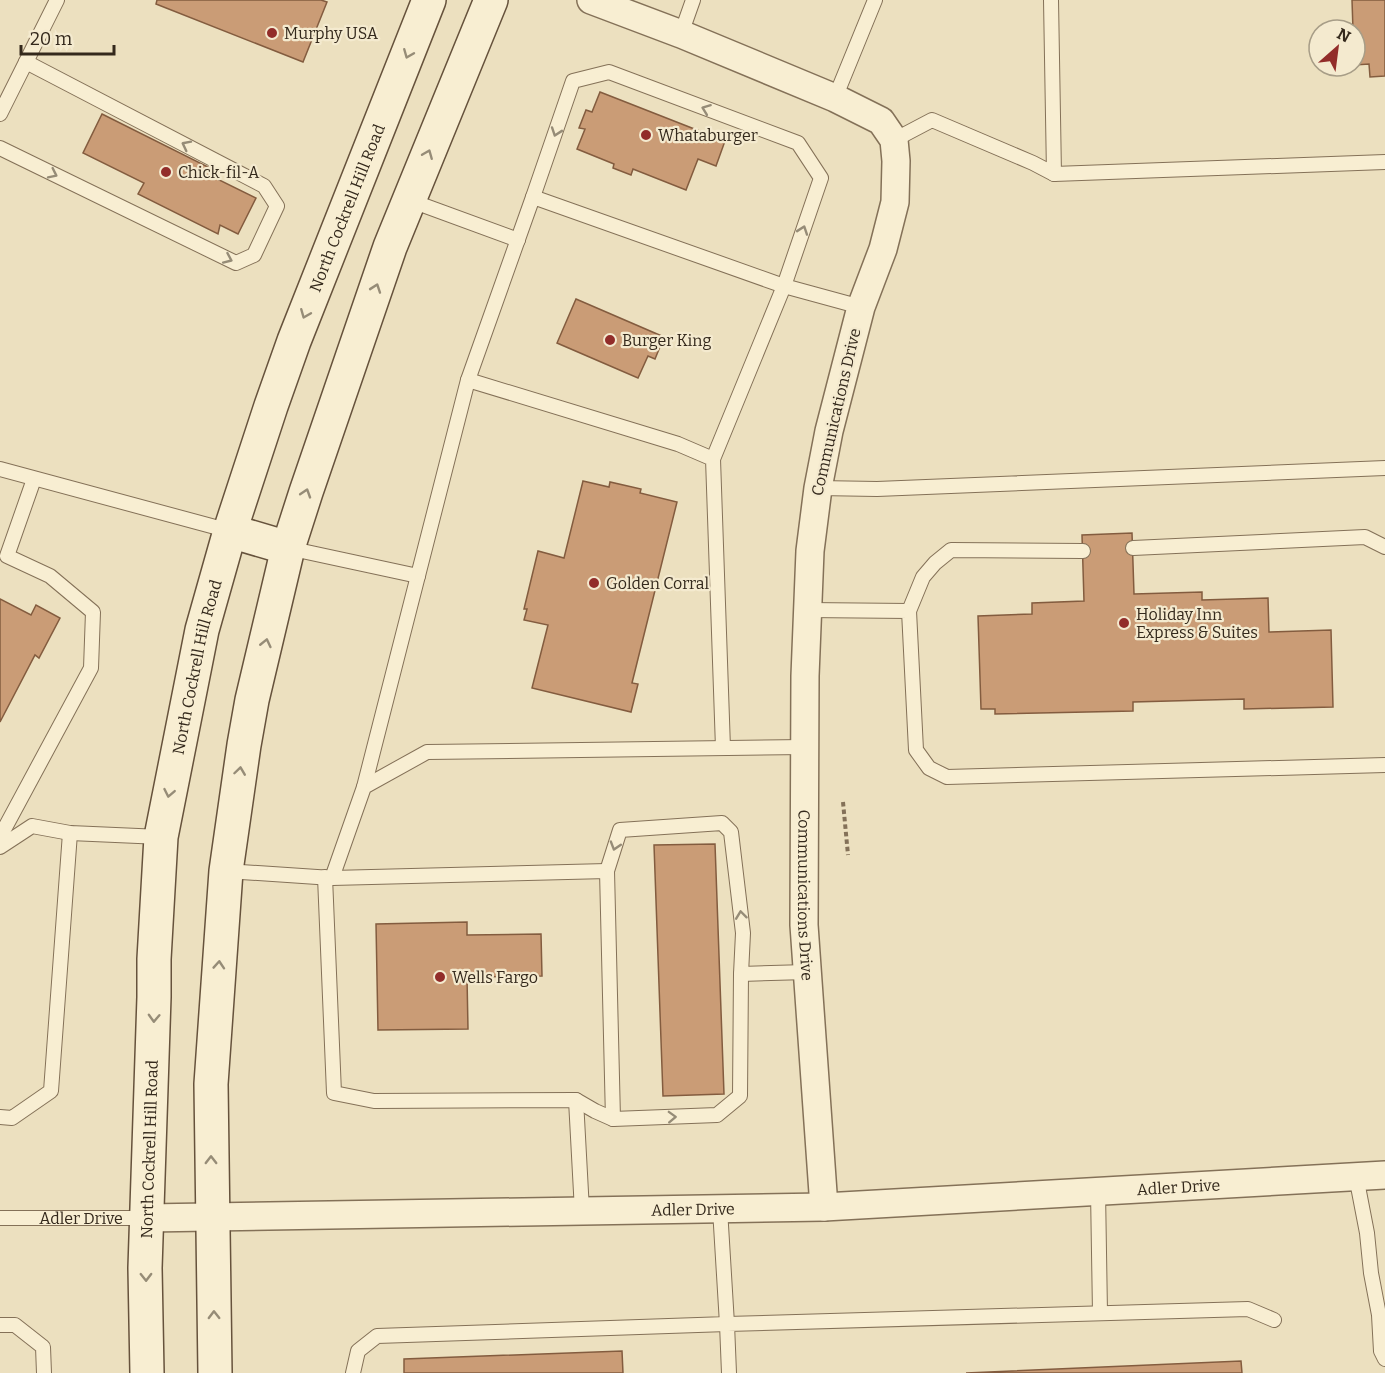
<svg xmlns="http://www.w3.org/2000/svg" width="1385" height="1373" viewBox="0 0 1385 1373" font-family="Bitter,serif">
  <rect width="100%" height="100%" fill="#ece0bf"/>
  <path fill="#ca9c76" stroke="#835c3f" stroke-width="1.5" d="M157,0H321L327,2L303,62L156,4Z
    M1352,0H1385V76L1370,77L1369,64L1355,65V30H1353Z
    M600,92L725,141L716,166L698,159L686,190L633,169L631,175L613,168L614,164L577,149L585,129L579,128L586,110L592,112Z
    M102,114L212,169L209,175L256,198L238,234L220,225L218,234L138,194L144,183L83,153Z
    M576,299L664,337L655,359L648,356L638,378L557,343Z
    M583,481L609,487L610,482L641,489L640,493L677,502L632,683L638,684L631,712L532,688L548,625L524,620L527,609H524L538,551L564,558Z
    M1132,533L1134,594L1202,592V600L1268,598L1269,632L1331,630L1333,707L1244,709V699L1133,702V711L995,714V709H981L978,616L1032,614V603L1084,601L1082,535Z
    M0,599L31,615L36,605L60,618L39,658L35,655L0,722Z
    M715,844L724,1094L663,1096L654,845Z
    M467,922V935L541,934L542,976L467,977L468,1029L378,1030L376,924Z
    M622,1351L623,1373H404V1359Z
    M1241,1361L1242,1373H966Z"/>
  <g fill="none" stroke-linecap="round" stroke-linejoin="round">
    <g stroke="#847158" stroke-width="16">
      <g id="lane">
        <path d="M681,34L693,0"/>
        <path d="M835,98L875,0"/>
        <path d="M0,114L57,0"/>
        <path d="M894,140L932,120L1033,163L1054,174L1051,0"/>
        <path d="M0,148L236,263L254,255L277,206L264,186L26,62"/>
        <path d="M1054,174L1385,162"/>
        <path d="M533,197L573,81L609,72L798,143L821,178L784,286L713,459"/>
        <path d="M409,200L518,240"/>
        <path d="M468,380L678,444L713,459L723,748"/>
        <path d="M0,469L230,531"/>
        <path d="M818,488L877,489L1385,468"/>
        <path d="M288,548L418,576"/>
        <path d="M1133,548L1365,537L1385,547"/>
        <path d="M807,610L909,611L916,750L929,768L947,777L1385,765"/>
        <path d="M909,611L923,577L935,563L951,550L1083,551"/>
        <path d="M364,787L468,380L533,197L784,286L861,307"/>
        <path d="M0,837L91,668L93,612L50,576L7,556L34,479"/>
        <path d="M0,847L32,826L70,833L161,837"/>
        <path d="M226,871L332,878L607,871L613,1119"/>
        <path d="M325,877L334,1093L374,1101L576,1100L595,1111L613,1119L717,1115L740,1096L741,974L743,933L731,832L722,823L620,830L607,871"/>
        <path d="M332,878L364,787L427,752L805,747"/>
        <path d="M741,974L807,972"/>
        <path d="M576,1100L582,1211"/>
        <path d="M0,1117L12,1118L51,1091L70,833"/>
        <path d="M1356,1176L1367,1233L1371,1273L1379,1315L1381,1351L1385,1359"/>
        <path d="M1098,1191L1100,1313"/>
        <path id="s1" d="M0,1218H147"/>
        <path d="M0,1325H15L43,1347L44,1373"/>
        <path d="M353,1373L358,1351L377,1336L727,1324L720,1209"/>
        <path d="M729,1373L727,1324L1248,1309L1274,1320"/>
      </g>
    </g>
    <g stroke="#847158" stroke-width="30">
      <g id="street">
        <path id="s2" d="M591,0L681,34L835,98L881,121L894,140L896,161L895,202L883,249L861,307L829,431L818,488L810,551L805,676L804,925L824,1207"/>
        <path id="s3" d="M147,1218L824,1207L1385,1175"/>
      </g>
    </g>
    <g stroke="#66523c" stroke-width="36">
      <g id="secondary">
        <path d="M230,531L288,548"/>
        <path id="s4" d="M147,1373L145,1268L154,997V959L161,837L202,630L230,531L271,406L294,341L429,0"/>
        <path d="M215,1373L211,1084L226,871L244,745L252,700L288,548L306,492L390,247L491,0"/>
      </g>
    </g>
    <path stroke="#847158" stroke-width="4" stroke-dasharray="4.5 3" stroke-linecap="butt" d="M843,802L848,855"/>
    <use href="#lane" stroke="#f8eed2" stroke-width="14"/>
    <use href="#street" stroke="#f8eed2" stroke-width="27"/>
    <use href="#secondary" stroke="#f8eed2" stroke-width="33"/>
  </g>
  <defs><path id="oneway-chevron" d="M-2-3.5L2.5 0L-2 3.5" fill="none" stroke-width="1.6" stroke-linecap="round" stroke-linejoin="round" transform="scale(1.5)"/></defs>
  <g stroke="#968c77">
    <use href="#oneway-chevron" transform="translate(408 54) rotate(112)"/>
    <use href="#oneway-chevron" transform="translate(706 109) rotate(-159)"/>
    <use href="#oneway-chevron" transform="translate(556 132) rotate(109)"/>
    <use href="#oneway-chevron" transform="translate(186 145) rotate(-153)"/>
    <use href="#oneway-chevron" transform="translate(428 154) rotate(-68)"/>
    <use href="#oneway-chevron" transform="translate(53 174) rotate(26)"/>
    <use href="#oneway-chevron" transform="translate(803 230) rotate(-71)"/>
    <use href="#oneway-chevron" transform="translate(228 259) rotate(24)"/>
    <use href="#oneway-chevron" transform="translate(376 288) rotate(-71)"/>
    <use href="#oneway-chevron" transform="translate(305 314) rotate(112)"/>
    <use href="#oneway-chevron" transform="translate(306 493) rotate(-72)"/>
    <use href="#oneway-chevron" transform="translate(266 643) rotate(-77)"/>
    <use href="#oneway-chevron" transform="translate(240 771) rotate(-82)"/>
    <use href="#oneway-chevron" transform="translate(169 793) rotate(101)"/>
    <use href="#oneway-chevron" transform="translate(615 846) rotate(107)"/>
    <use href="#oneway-chevron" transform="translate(741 915) rotate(-97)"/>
    <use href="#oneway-chevron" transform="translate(219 965) rotate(-86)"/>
    <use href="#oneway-chevron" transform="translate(154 1018) rotate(92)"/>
    <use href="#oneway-chevron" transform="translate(672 1117) rotate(-2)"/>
    <use href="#oneway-chevron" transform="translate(211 1160) rotate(-90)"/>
    <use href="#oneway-chevron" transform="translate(146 1277) rotate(89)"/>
    <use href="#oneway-chevron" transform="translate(214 1315) rotate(-91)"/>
  </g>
  <g fill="#922d2a" stroke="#f4eacf" stroke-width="2">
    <circle cx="272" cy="33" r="6"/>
    <circle cx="646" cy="135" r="6"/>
    <circle cx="166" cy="172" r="6"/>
    <circle cx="610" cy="340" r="6"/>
    <circle cx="594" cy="583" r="6"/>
    <circle cx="1124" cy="623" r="6"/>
    <circle cx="440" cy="977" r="6"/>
  </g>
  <g text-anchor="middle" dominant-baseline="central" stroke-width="4.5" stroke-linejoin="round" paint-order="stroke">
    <g font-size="16" fill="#34291c" stroke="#f4eacf" text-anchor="start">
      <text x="284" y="33">Murphy USA</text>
      <text x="658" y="135">Whataburger</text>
      <text x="178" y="172">Chick-fil-A</text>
      <text x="622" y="340">Burger King</text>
      <text x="606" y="583">Golden Corral</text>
      <text x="1136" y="614">Holiday Inn<tspan x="1136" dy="18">Express &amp; Suites</tspan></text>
      <text x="452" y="977">Wells Fargo</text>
    </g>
    <g font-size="16" fill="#34291c" stroke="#f4eacf">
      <text stroke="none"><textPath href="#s4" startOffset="1194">North Cockrell Hill Road</textPath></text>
      <text transform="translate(836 412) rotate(-77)">Communications Drive</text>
      <text stroke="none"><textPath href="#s4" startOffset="710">North Cockrell Hill Road</textPath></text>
      <text stroke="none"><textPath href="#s2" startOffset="1104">Communications Drive</textPath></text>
      <text stroke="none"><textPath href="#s4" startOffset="224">North Cockrell Hill Road</textPath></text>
      <text stroke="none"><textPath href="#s3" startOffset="1032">Adler Drive</textPath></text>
      <text stroke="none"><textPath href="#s3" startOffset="546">Adler Drive</textPath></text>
      <text stroke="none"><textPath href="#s1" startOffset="81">Adler Drive</textPath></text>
    </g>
  </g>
  <g transform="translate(1337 48) rotate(28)"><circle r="28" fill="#f4eacf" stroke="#a79d87" stroke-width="1.5"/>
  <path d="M0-4.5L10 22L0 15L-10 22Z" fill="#922d2a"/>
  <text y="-9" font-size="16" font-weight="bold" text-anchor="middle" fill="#34291c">N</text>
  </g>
  <path d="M21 45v9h93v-9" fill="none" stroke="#34291c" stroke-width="3"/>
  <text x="30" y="45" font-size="18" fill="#34291c" stroke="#f4eacf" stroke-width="4.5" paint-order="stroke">20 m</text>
</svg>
